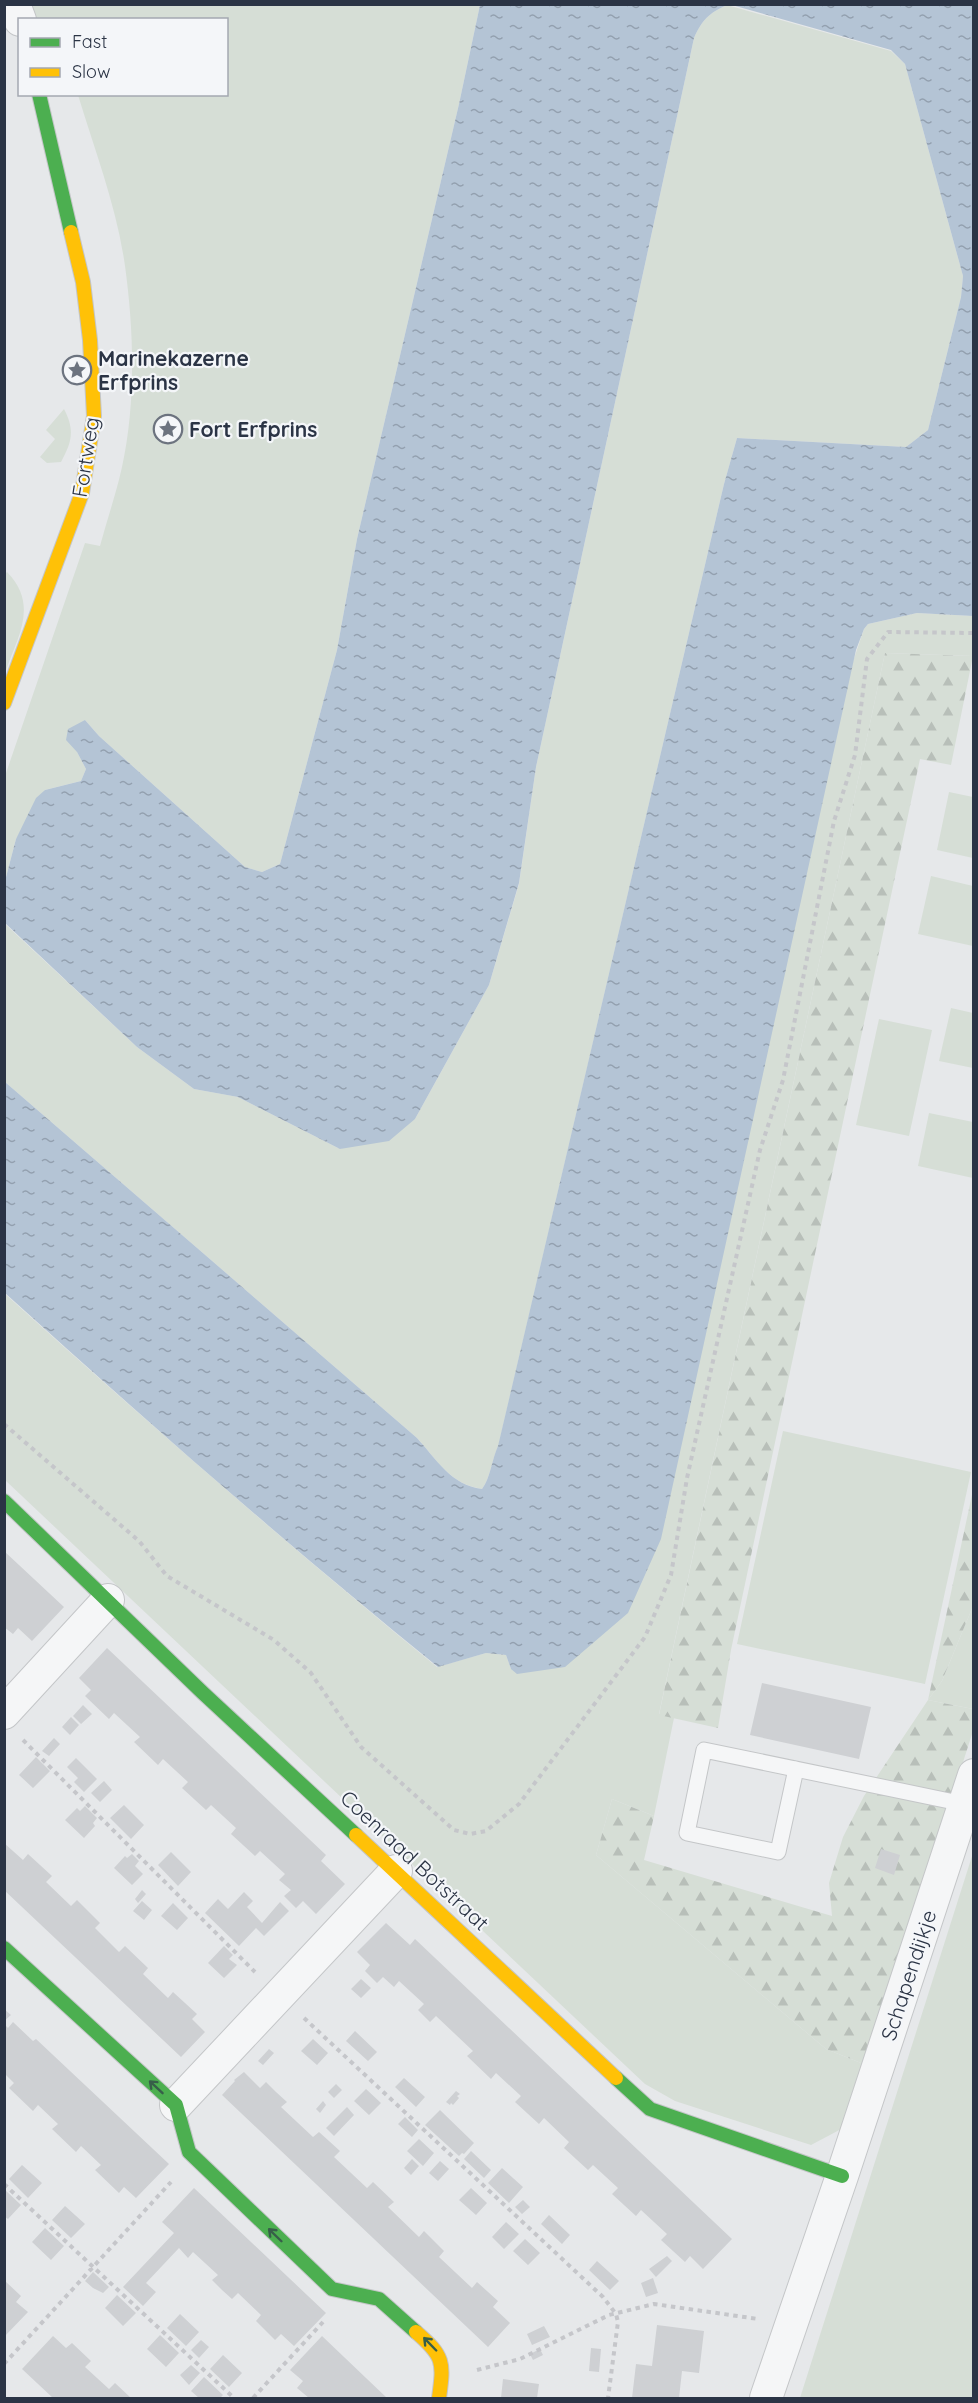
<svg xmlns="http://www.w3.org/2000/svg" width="978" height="2403" viewBox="0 0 978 2403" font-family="Quicksand,sans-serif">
  <defs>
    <pattern id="forest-firs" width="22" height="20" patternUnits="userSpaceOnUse" patternTransform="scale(1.5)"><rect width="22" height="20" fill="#d6ded6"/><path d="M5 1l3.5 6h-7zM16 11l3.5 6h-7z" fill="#b8bfb9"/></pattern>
    <pattern id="water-ripples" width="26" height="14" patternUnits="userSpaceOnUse" patternTransform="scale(1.5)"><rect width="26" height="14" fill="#b4c4d5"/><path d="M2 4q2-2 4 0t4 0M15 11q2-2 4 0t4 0" fill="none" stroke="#93a0af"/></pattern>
  </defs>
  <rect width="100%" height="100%" fill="#e6e8ea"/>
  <path fill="#d6ded6" d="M25,5H480L459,104L357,539L337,650L280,864L262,872L245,867L99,736L85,720L77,752L86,769L81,781L45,790L16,839L5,881V776L85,543L100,546C107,520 116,494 122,467C136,403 134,331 125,266C117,208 95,151 78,95L226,94V20L29,19Z
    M727,5L891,51L905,64L963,276L961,297L928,430L906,447L737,438L724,484L498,1447C492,1459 490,1479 482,1489C450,1484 438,1461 417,1438L5,1082L4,923L137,1047L194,1089L238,1097L340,1149L415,1119L489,985L519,884L536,767L694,38C702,20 709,13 727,5Z
    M64,409C75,430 72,442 61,462L47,463L40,457L55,439L46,430Z
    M7,572C39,605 18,636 5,673L4,575Z
    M917,613L973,616V656L885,653L659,1714L674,1718L654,1816L612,1799L596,1855L826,2049L866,2065L845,2127L811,2145L675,2101L645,2084L5,1480L4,1293C146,1421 290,1547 437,1667L486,1653L506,1655L511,1669L864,629L868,624Z
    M949,792L973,797V858L937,850Z
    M931,876L973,886V946L918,934Z
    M951,1008L973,1013V1068L939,1061Z
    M879,1019L932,1030L909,1136L856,1125Z
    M929,1113L973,1122V1178L918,1166Z
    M783,1431L971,1472L925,1684L737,1644Z
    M973,1606V1709L928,1700L942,1681Z
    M973,1853V2398H800Z"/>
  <path fill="url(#forest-firs)" d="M885,653L973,656L951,765L920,759L731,1650L718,1728L659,1715Z
    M973,1490V1606L942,1681L928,1700L973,1709V1731L866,2065L826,2049L596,1855L612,1799L654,1816L644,1860L832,1916L829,1883L843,1837L864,1796L928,1700Z"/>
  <path fill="url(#water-ripples)" d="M480,5H727C709,13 702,20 694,38L536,767L519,883L489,985L415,1119L389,1141L340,1149L238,1097L194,1089L137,1047L5,923V881L16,839L36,798L45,790L81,781L86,769L77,752L66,740L68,729L85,720L99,736L245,867L262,872L280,864L337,650L357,539L459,104Z
    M732,5H973V616L917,613L868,624L864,629L856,650L661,1539L628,1613L565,1667L517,1674L511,1669L506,1655L486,1653L438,1667C290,1547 146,1421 5,1293V1082L417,1438C437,1460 451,1485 482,1489C490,1479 492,1459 498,1446L724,484L737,438L906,447L928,430L961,297L963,276L905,64L891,50Z"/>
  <path fill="#ced0d3" d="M4,1551L64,1607L32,1641L18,1628L13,1634L4,1627Z
    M107,1648L326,1855L321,1861L345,1884L316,1914L303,1901L296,1908L284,1896L291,1890L279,1880L285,1874L260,1851L255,1856L231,1834L236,1828L211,1805L206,1810L182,1788L188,1782L163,1759L158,1765L134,1742L140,1737L114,1713L109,1719L85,1696L91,1690L79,1678Z
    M762,1683L871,1707L859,1759L750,1735Z
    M83,1705L92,1714L81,1724L73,1716Z
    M71,1717L79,1725L70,1735L62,1727Z
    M54,1738L60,1744L49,1756L42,1751Z
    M36,1757L50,1771L33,1788L19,1775Z
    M76,1758L97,1779L84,1792L74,1782L78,1778L67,1767Z
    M104,1781L112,1790L100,1802L91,1793Z
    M124,1805L144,1825L131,1839L110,1818Z
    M85,1806L97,1818L93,1823L95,1826L84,1838L65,1820L77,1808L80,1811Z
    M4,1843L23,1860L28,1854L52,1876L46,1882L71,1906L77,1900L100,1923L95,1928L119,1952L125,1946L148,1968L143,1974L168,1998L173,1992L197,2014L192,2019L205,2032L181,2057L4,1890Z
    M881,1849L900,1855L894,1875L875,1868Z
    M171,1852L191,1872L178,1886L158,1865Z
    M132,1854L139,1861L135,1866L143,1874L132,1885L114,1868L125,1856L127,1858Z
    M142,1890L146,1894L138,1903L135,1899Z
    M244,1892L253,1901L247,1907L262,1923L280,1902L289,1911L264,1936L256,1928L239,1946L205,1913L218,1899L228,1909Z
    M142,1901L152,1910L144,1920L133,1911Z
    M173,1903L188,1918L177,1930L161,1916Z
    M386,1923L410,1945L415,1939L732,2239L703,2269L690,2256L685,2262L661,2240L667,2234L641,2210L636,2216L612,2194L618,2188L593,2165L588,2170L564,2148L569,2142L544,2118L539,2124L515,2102L521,2096L496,2073L491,2079L467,2056L473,2051L436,2016L430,2022L418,2010L424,2004L399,1981L394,1987L383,1977L377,1983L365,1971L370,1965L357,1952Z
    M224,1946L233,1955L229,1959L237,1965L224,1978L208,1963Z
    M361,1979L371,1988L361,1998L351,1989Z
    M4,2009L11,2015L4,2021Z
    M13,2022L33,2041L36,2039L169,2164L136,2198L124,2187L119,2193L95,2170L101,2165L81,2146L76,2152L52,2129L58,2124L38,2105L33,2111L9,2088L14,2083L4,2073V2024L8,2028Z
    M355,2031L377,2052L368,2061L346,2041Z
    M313,2039L328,2053L317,2065L301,2051Z
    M269,2049L274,2053L263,2065L258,2061Z
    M244,2072L260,2088L266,2082L276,2092L287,2102L281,2107L313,2137L319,2132L329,2141L340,2151L334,2157L367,2188L373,2182L394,2202L388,2207L419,2237L424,2231L444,2251L439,2257L472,2288L477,2282L498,2301L493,2307L510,2323L488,2347L222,2095L235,2081L234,2080Z
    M404,2078L425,2097L416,2107L395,2087Z
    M336,2084L342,2090L334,2098L328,2092Z
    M366,2089L381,2103L369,2115L354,2101Z
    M456,2091L460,2094L457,2096L459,2098L453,2105L451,2103L450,2105L446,2102Z
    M323,2101L326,2105L320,2113L316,2109Z
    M347,2107L354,2115L334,2136L326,2128Z
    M440,2110L474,2143L464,2154L462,2153L459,2156L425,2125Z
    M405,2117L418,2130L412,2137L398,2124Z
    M419,2139L434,2153L423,2166L407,2151Z
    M471,2151L491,2170L484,2178L464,2159Z
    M412,2159L419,2166L411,2175L404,2168Z
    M440,2161L449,2169L438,2181L429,2173Z
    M22,2165L42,2183L28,2198L9,2179Z
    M502,2168L523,2187L509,2203L488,2183Z
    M194,2188L326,2313L294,2346L281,2334L275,2340L256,2321L261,2315L238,2293L232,2299L222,2290L212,2280L218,2275L193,2252L188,2258L179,2248L146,2283L156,2292L143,2306L123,2287L174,2233L162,2222Z
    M471,2188L487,2203L476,2215L459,2200Z
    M4,2189L21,2205L8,2219L4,2216Z
    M523,2200L530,2207L522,2214L515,2207Z
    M65,2206L85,2224L71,2238L52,2220Z
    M549,2215L570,2235L562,2244L541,2224Z
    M506,2222L519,2234L504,2249L492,2237Z
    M45,2228L64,2246L51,2260L32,2242Z
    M525,2239L540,2253L528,2265L513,2251Z
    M667,2256L672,2261L656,2277L649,2269Z
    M597,2261L619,2281L610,2290L589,2270Z
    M93,2272L109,2287L103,2293L93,2288L85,2281Z
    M653,2278L658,2293L646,2297L641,2283Z
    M4,2280L21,2296L16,2302L28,2312L4,2337Z
    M117,2295L136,2313L123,2326L105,2308Z
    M180,2314L199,2332L186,2346L167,2328Z
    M657,2325L704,2331L699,2373L682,2371L679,2398H632L636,2364L652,2366Z
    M544,2326L550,2337L532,2345L527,2334Z
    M160,2335L179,2353L166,2367L147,2349Z
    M53,2336L66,2348L72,2343L91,2361L85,2367L109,2389L115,2383L131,2398H53L22,2369Z
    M322,2336L366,2378L387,2398H309L297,2388L303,2381L290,2370Z
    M201,2340L209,2347L199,2358L191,2350Z
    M591,2348L601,2349L599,2372L589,2371Z
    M540,2349L543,2355L533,2360L530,2354Z
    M223,2355L242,2373L229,2387L210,2369Z
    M191,2365L200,2373L189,2385L180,2375Z
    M204,2377L223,2395L220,2398H199L191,2391Z
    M503,2379L539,2384L537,2398H501Z"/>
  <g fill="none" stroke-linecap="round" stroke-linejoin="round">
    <g stroke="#c4c6c8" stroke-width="17">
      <path id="lane" d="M796,1769L778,1852L687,1833L704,1750L964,1804"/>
    </g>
    <g stroke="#c4c6c8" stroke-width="34">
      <path id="street" d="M14,4L20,20
        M4,1713L108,1600
        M176,2105L396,1871
        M766,2398L842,2176L974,1775"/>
    </g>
    <g stroke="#c4c6c8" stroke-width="16">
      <path id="fast" d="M39,94L71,232
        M4,1501L203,1693L356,1835
        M4,1948L176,2105L189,2152L332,2289L379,2299L416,2332
        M616,2078L650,2109L842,2176"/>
    </g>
    <g stroke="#c4c6c8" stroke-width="16">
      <path id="slow" d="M4,703L82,493L94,416L90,340L83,282L71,232
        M356,1835L616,2078
        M416,2332C444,2356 444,2362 439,2398"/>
    </g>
    <path stroke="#c5c6ca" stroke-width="4" stroke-dasharray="4.5 4.5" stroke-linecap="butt" d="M4,1424L139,1541L167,1576L274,1640L311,1673L361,1747L454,1830L470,1834L486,1831L519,1804L645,1637L671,1575L687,1478L760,1150L783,1080L834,821L855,755L867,659L888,632L974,633
      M23,1740L255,1972
      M304,2018L603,2297L616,2314L618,2322L608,2398
      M4,2184L234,2398
      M4,2364L171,2182
      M477,2370L520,2359L609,2315L654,2304L758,2319
      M253,2398L323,2322"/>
    <use href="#lane" stroke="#f5f6f7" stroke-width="15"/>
    <use href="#street" stroke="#f5f6f7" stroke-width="32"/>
    <use href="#fast" stroke="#4caf50" stroke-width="14"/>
    <use href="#slow" stroke="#ffc107" stroke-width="14"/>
  </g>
  <defs><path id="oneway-shaft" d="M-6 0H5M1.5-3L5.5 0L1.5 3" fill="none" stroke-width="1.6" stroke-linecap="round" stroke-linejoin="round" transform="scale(1.5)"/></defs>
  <g stroke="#375f49">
    <use href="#oneway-shaft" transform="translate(156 2087) rotate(-137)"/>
    <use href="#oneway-shaft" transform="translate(275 2235) rotate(-136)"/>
    <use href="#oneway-shaft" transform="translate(430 2344) rotate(-134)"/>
  </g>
  <defs>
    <g id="sight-ring" transform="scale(1.5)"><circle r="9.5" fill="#f4f6f9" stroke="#6c737f" stroke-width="1.5"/><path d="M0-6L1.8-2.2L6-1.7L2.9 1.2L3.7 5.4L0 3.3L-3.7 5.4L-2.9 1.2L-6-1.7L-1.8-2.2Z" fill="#6c737f"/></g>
  </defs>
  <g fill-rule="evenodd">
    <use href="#sight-ring" x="77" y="370"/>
    <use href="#sight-ring" x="168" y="429"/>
  </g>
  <g text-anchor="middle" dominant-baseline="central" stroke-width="4.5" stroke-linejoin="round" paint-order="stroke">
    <g font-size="21" font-weight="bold" fill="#2b3445" stroke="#f4f6f9" text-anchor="start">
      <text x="98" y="358">Marinekazerne<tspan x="98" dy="24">Erfprins</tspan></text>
      <text x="189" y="429">Fort Erfprins</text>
    </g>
    <g font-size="21" fill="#2b3445" stroke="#f4f6f9">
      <text transform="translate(85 457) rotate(-81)">Fortweg</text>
      <text transform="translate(415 1860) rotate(43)">Coenraad Botstraat</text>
      <text transform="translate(908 1975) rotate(-72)">Schapendijkje</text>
    </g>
  </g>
  <rect width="978" height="2403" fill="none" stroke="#2b3445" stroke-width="12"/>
  <rect x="18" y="18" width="210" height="78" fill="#f4f6f9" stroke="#a4a8b1" stroke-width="1.5"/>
  <rect x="30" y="38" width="30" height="9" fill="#4caf50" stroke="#a4a8b1" stroke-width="1.5"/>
  <text x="72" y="48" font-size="18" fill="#2b3445">Fast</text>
  <rect x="30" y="68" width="30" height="9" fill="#ffc107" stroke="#a4a8b1" stroke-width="1.5"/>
  <text x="72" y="78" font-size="18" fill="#2b3445">Slow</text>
</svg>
